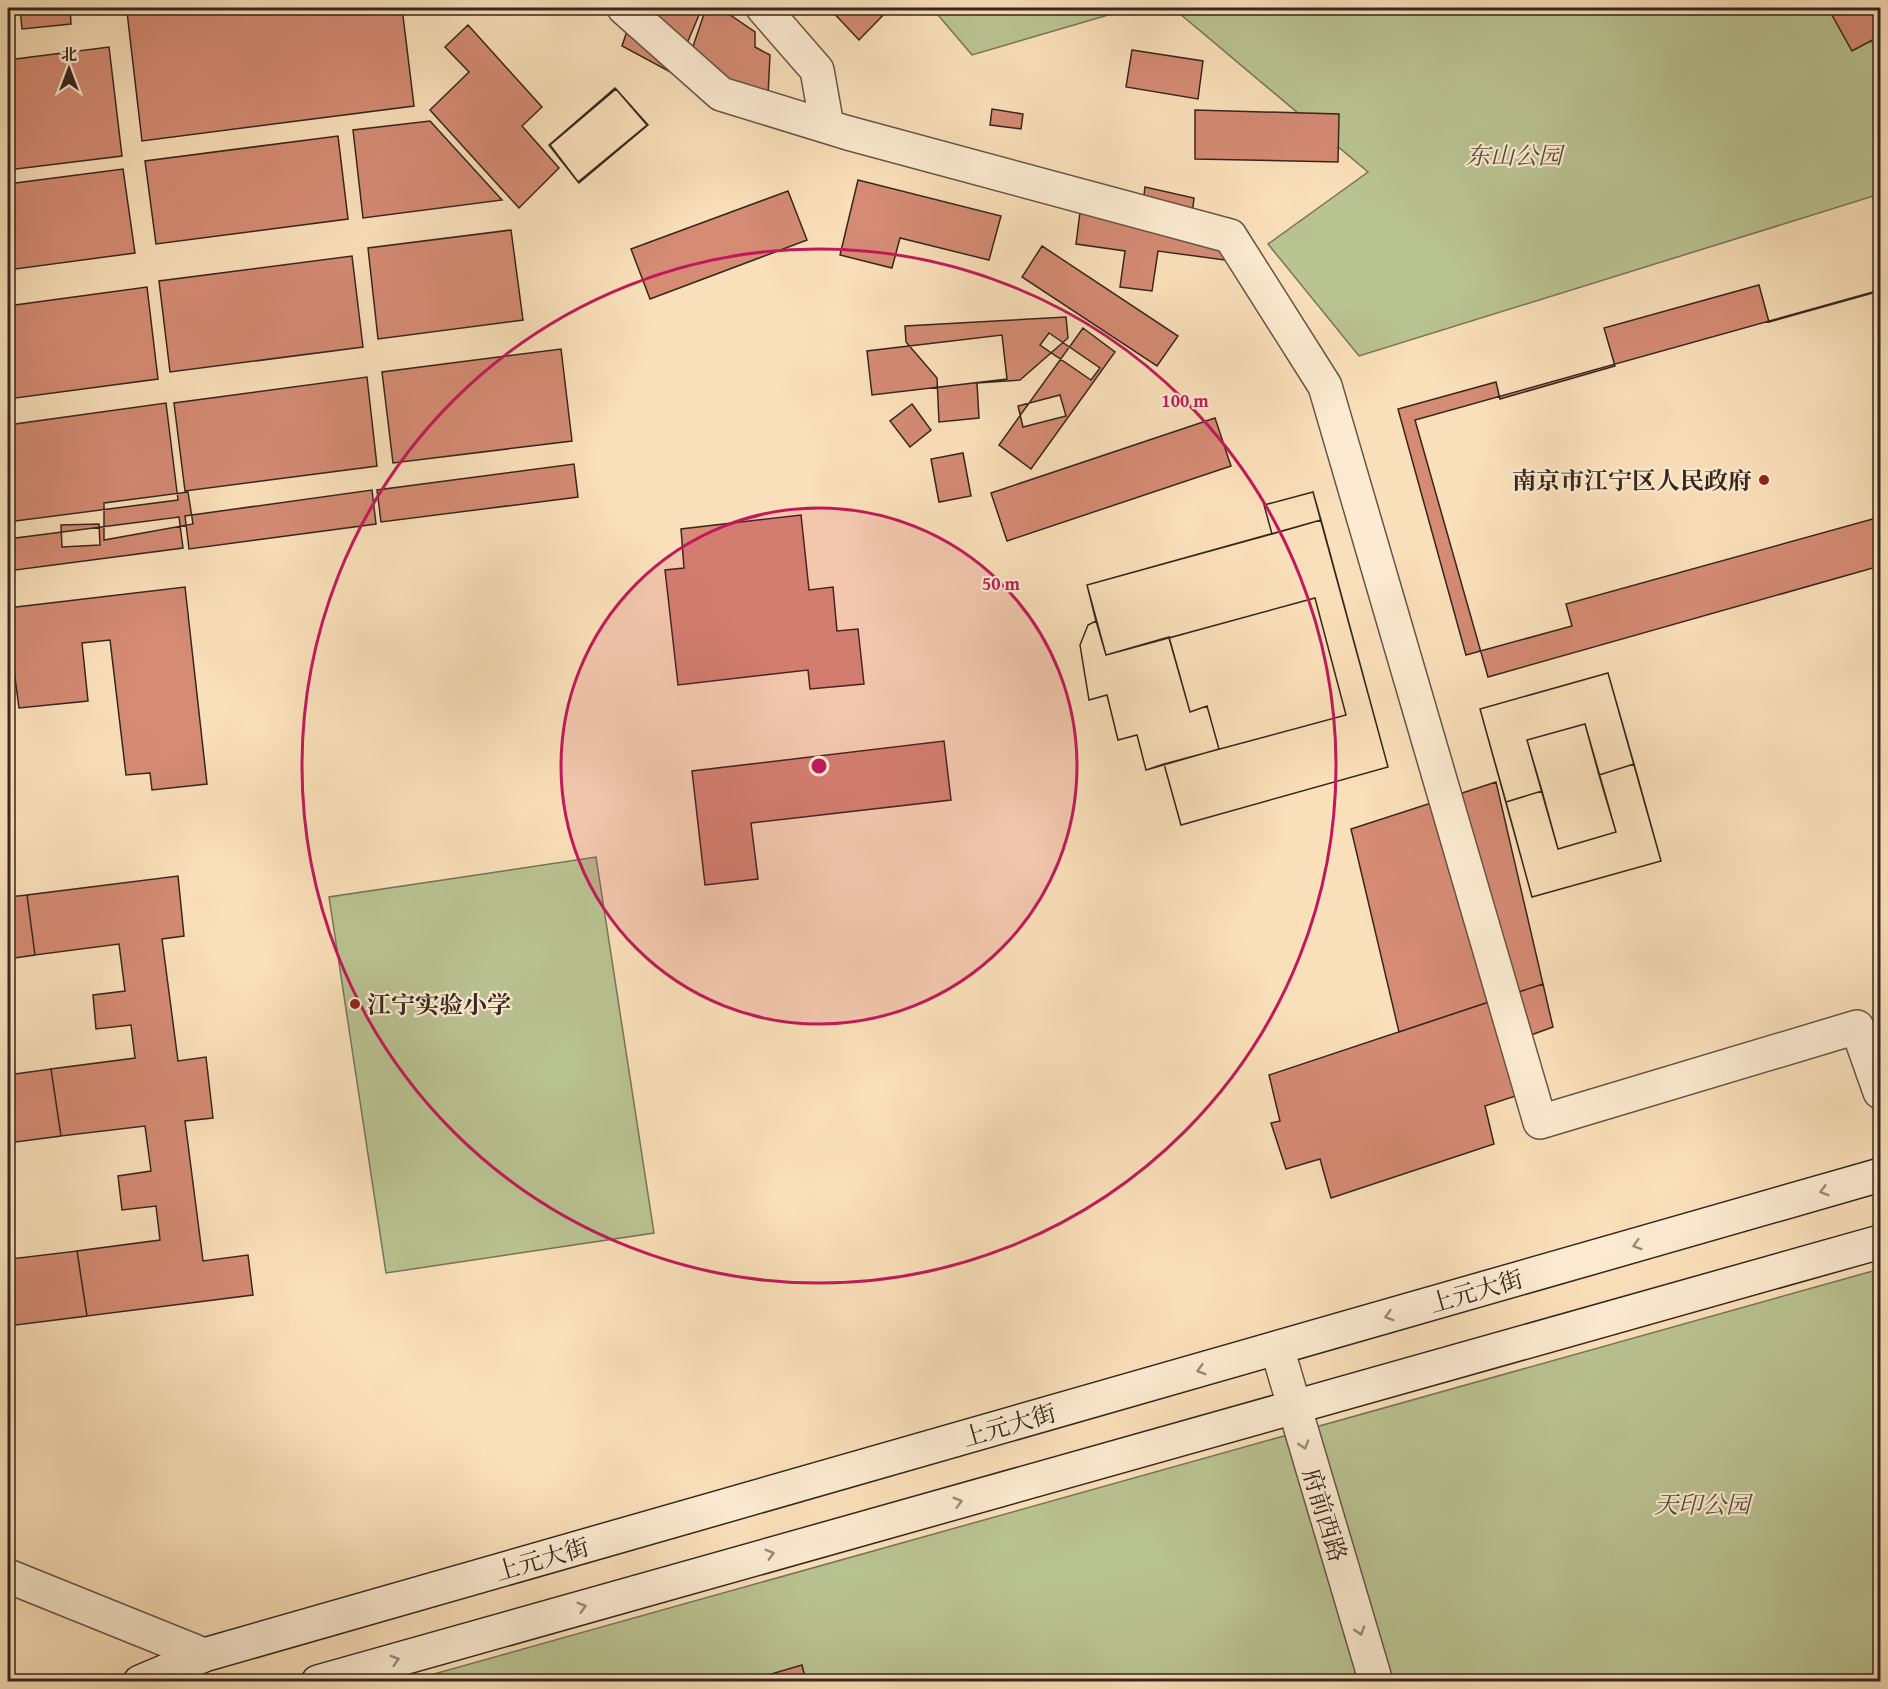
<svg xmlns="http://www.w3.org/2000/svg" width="1888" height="1689" viewBox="0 0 1888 1689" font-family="'Gentium Book Plus','Noto Serif SC',serif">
  <rect width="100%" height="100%" fill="#fae0ba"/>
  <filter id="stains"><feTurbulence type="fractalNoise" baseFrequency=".00333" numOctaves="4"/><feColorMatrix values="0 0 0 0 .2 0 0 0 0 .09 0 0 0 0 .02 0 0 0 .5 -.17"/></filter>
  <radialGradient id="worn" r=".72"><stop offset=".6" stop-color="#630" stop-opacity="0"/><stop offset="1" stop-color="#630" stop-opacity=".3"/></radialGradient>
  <path fill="#bac392" stroke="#787458" stroke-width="1.5" d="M932,8H1132L972,55Z
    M1173,8H1855L1880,59V194L1359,356L1268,244L1368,172Z
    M596,857L654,1233L386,1273L329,897Z
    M1880,1269V1681H409Z"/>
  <path fill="#d58b74" stroke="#36261d" stroke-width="1.5" fill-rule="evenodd" d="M20,8H70L71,24L22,29Z
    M163,8H402L414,106L142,141L127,12Z
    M635,8H702L674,74L622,46Z
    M706,8H720L755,32V47L770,55L768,96L682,79Z
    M829,8H890L859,40Z
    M1828,8H1880V16L1878,17L1880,21V36L1852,51Z
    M468,25L542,107L522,126L559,168L519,208L430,110L469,72L445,47Z
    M109,47L122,156L8,170V60Z
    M1132,50L1203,61L1198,99L1126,87Z
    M615,88L647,125L578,182L549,145Z
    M616,89L648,125L579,183L550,145Z
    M992,109L1023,114L1021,129L990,125Z
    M1195,110L1339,114L1338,162L1195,159Z
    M430,121L502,200L363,218L353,130Z
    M338,136L348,219L156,244L145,161Z
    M123,169L135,253L8,270V184Z
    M858,180L1001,216L989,260L900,238L892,268L840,255Z
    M1145,187L1194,198L1191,223L1232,261L1158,251L1152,291L1120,287L1125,251L1076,244L1082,196L1143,204Z
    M788,191L807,240L650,299L631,249Z
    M511,230L523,320L378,339L368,248Z
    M1042,246L1178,336L1157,366L1022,277Z
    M352,256L363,347L170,372L159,281Z
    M1759,285L1769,322L1880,291V517L1566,604L1572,626L1466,655L1398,409L1496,382L1500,399L1615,366L1604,328Z
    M147,287L158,379L8,399V306Z
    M1880,290V566L1488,677L1415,420Z
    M1066,317L1068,338L1020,380L977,383L979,418L939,422L937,378L906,342L905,326Z
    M1083,328L1115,352L1031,469L999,445Z
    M1049,333L1100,368L1091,380L1040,345Z
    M1002,335L1007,379L872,395L867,351Z
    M561,349L572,441L393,463L382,372Z
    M367,377L377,466L185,491L174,403Z
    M1060,395L1066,416L1023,427L1018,406Z
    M166,403L178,500L8,522V425Z
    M912,404L931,430L910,447L890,421Z
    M1215,418L1231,466L1007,541L991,493Z
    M963,453L971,496L939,502L931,459Z
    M574,464L578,497L381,522L377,490Z
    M372,490L376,524L189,549L185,516Z
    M188,492L193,524L104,540V503Z
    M1313,492L1388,767L1181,825L1164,764L1146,770L1137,735L1118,740L1107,695L1089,700L1080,645L1088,625L1096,621L1087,585L1272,534L1264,505ZM1315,598L1346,715L1216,750L1219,749L1207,706L1190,712L1169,638Z
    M1313,492L1321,520L1272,534L1264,505Z
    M801,515L809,590L833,587L837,631L858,629L864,684L810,689L808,670L678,685L665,570L684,568L681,529Z
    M179,517L183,548L8,571V539Z
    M1321,520L1388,767L1181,825L1164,764L1346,715L1315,598L1106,655L1087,585Z
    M99,524L100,545L62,547L61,525Z
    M185,587L207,784L152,790L150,773L126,775L110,640L82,643L88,701L19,708L12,655H8V608Z
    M1096,621L1106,655L1169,637L1190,712L1207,706L1219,749L1146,770L1137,735L1118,740L1107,695L1089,700L1080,645L1088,625Z
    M1608,673L1661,861L1532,897L1480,709ZM1585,724L1616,832L1558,849L1527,740Z
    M1608,673L1634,764L1599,775L1585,724L1527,740L1542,791L1506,802L1480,709Z
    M944,741L951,800L751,823L758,879L705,885L692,771Z
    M1634,764L1661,861L1532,897L1506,802L1542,791L1558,849L1616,832L1599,775Z
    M1496,782L1543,984L1399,1032L1351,829Z
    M178,876L184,936L162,939L178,1061L206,1057L213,1118L185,1121L203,1261L248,1255L253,1295L87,1316L77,1251L160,1240L156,1206L122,1210L118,1176L151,1171L145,1126L61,1136L51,1069L135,1058L131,1025L96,1029L93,995L125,991L119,944L35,955L27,895Z
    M27,895L35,955L8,959V897Z
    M1543,984L1553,1027L1531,1035L1543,1087L1485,1106L1494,1144L1331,1198L1320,1159L1286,1169L1271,1123L1280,1121L1269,1075Z
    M51,1069L61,1136L8,1143V1075Z
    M8,1231L11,1259L77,1251L87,1316L8,1326Z
    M802,1665L806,1682H744Z"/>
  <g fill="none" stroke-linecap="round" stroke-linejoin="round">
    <g stroke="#675444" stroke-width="36">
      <path id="street" d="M624,8L721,94L848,133L1230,236L1325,386L1540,1122L1857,1027L1880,1092
        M763,8L817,70L827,126
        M1277,1348L1376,1682
        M8,1576L204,1655"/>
    </g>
    <g stroke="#36261d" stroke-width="36">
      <path id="secondary" d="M140,1682L204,1655L1880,1175
        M318,1682L1880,1242"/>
    </g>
    <use href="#street" stroke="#fcebd2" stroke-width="33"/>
    <use href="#secondary" stroke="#fcebd2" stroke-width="33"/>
  </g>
  <defs><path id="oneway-chevron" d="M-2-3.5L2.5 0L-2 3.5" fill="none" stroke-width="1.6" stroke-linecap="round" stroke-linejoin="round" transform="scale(1.5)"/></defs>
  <g stroke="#998878">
    <use href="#oneway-chevron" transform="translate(1824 1191) rotate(164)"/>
    <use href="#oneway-chevron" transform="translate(1637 1245) rotate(164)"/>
    <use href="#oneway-chevron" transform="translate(1389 1316) rotate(164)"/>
    <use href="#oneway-chevron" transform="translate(1201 1370) rotate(164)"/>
    <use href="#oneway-chevron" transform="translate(1304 1445) rotate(73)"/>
    <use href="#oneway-chevron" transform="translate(958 1502) rotate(-16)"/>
    <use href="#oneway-chevron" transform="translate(770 1554) rotate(-16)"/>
    <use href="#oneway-chevron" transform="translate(582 1607) rotate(-16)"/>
    <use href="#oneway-chevron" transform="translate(1360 1631) rotate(73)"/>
    <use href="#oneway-chevron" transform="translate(395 1660) rotate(-16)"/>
  </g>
  <circle cx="819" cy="766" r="258" fill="#c2185b" fill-opacity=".12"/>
  <g fill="none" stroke="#c2185b" stroke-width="3">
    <circle cx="819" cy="766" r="258"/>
    <circle cx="819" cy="766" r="517"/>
  </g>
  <g fill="#8f2418" stroke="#fcebd2" stroke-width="2">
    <circle cx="1764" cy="480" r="6"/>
    <circle cx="355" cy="1004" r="6"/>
  </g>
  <g text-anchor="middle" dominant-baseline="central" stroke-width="4.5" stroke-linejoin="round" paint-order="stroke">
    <g font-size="24" font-style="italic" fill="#574d3a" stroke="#fcebd2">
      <text x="1514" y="155">东山公园</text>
      <text x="1702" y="1504">天印公园</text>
    </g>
    <g font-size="24" font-weight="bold" fill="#36261d" stroke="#fcebd2" text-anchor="end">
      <text x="1752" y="480">南京市江宁区人民政府</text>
      <text x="367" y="1004" text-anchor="start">江宁实验小学</text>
    </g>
    <g font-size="24" fill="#36261d" stroke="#fcebd2">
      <text transform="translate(1476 1291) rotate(-16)">上元大街</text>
      <text transform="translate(1009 1425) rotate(-16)">上元大街</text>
      <text transform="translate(1325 1515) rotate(73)">府前西路</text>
      <text transform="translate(542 1559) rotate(-16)">上元大街</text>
    </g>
  </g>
  <circle cx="819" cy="766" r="9" fill="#c2185b" stroke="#fcebd2" stroke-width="3"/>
  <g font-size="18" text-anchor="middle" font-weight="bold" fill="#c2185b" stroke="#fcebd2" stroke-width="4.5" stroke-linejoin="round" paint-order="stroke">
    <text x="1185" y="407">100 m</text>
    <text x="1001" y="590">50 m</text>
  </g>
  <rect width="1888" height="1689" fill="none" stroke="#fae0ba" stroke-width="30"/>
  <rect x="9" y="9" width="1870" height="1671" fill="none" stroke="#36261d" stroke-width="3"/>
  <rect x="15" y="15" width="1858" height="1659" fill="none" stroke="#36261d" stroke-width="1.5"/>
  <g transform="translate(69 69)" stroke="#fcebd2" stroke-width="4.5" paint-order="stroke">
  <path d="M0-4.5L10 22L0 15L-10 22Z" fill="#36261d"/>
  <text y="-9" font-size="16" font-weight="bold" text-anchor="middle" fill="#36261d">北</text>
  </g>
  <rect width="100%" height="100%" filter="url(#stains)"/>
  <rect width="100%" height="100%" fill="url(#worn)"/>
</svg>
